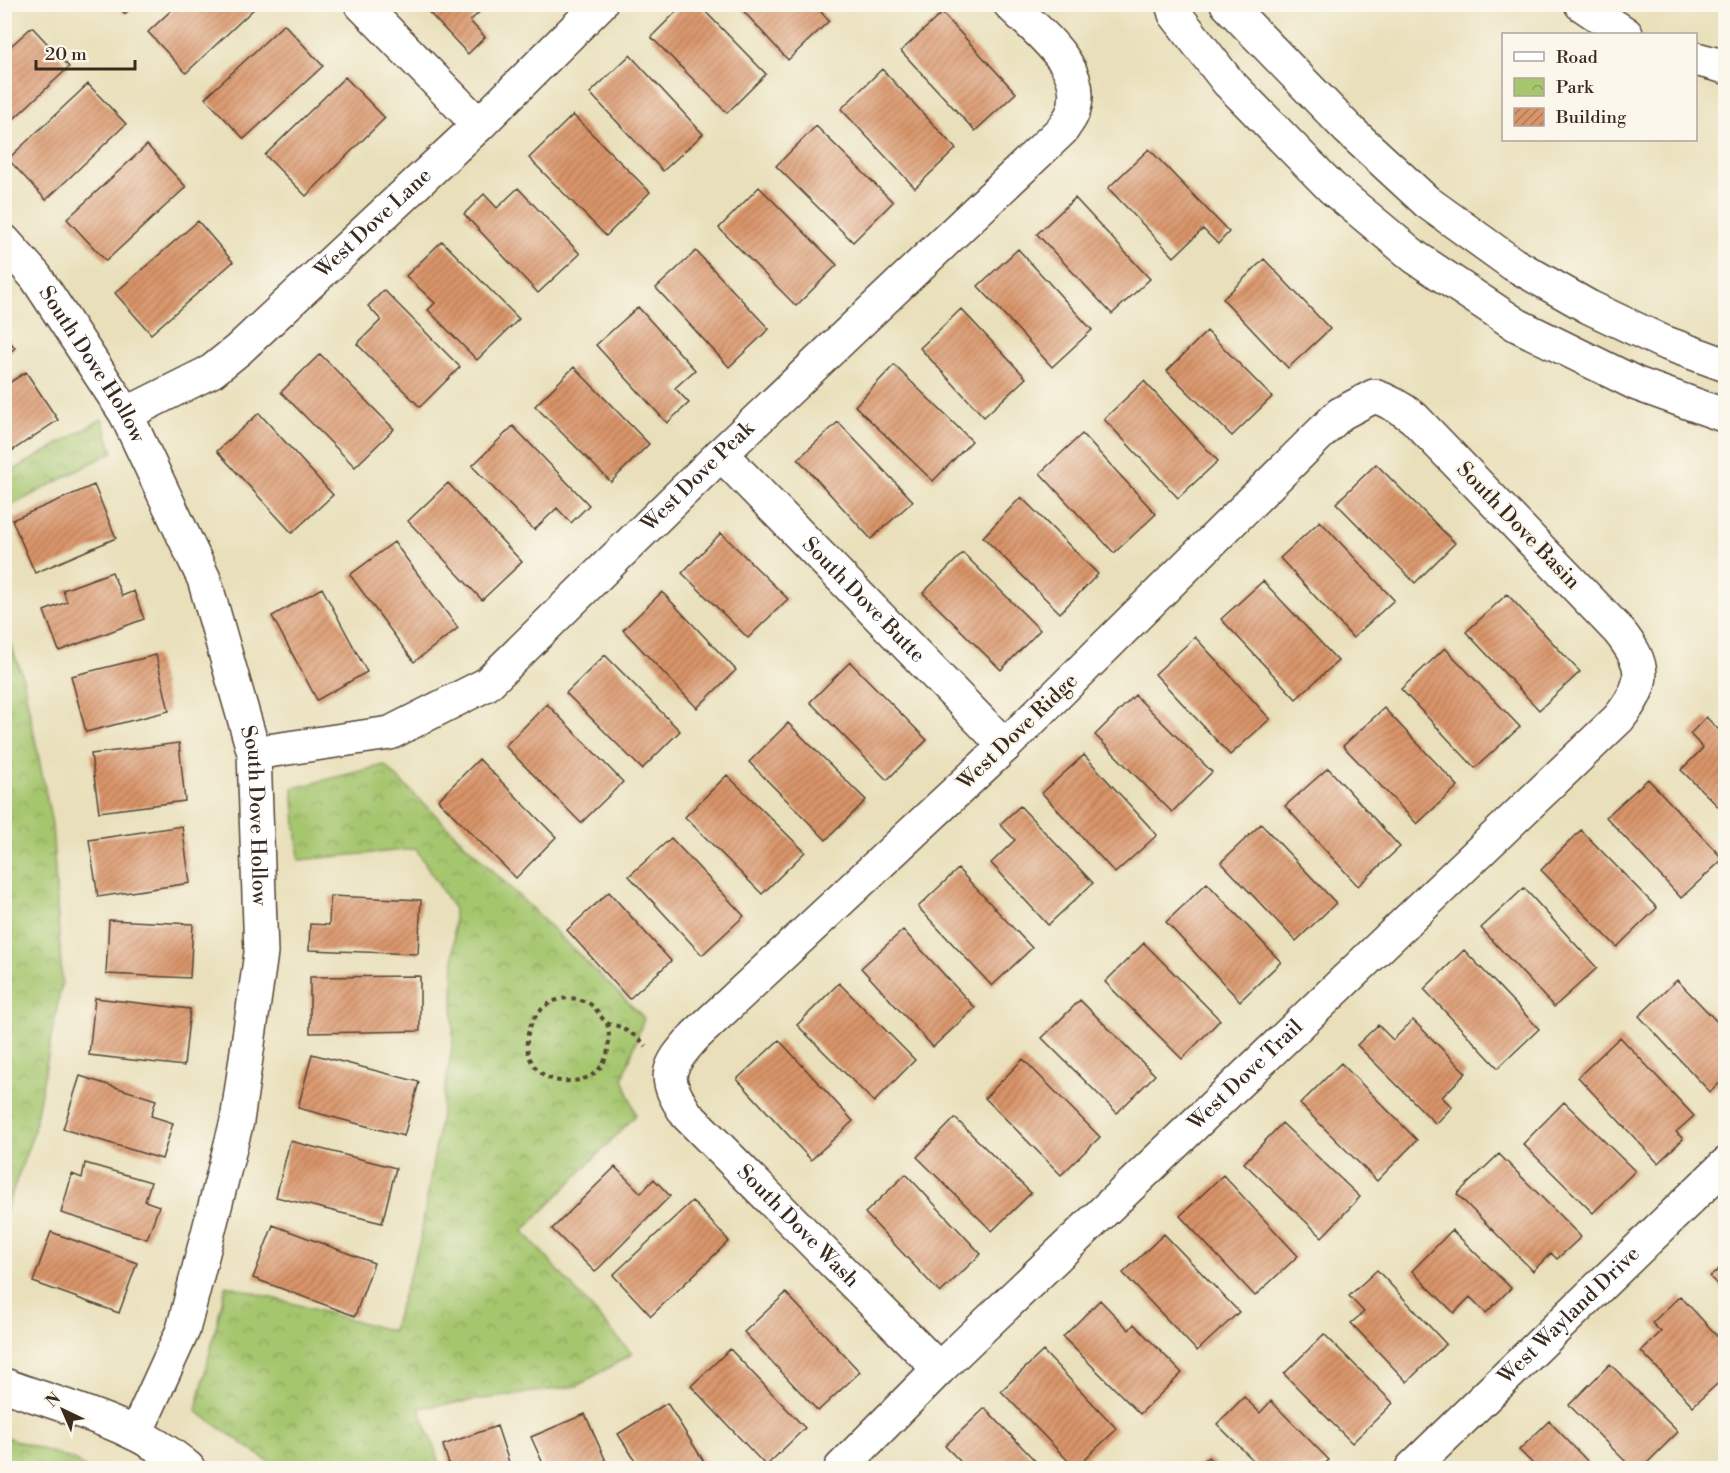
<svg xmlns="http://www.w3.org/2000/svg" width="1730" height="1473" viewBox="0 0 1730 1473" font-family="'Libre Bodoni',serif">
  <defs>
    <pattern id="park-crowns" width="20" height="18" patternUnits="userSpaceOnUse" patternTransform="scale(1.5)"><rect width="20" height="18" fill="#a6c66e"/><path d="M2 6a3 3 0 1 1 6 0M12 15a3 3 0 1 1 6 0" fill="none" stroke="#88a15a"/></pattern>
    <pattern id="building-hatch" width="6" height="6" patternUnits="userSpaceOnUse" patternTransform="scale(1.5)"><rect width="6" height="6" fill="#d99469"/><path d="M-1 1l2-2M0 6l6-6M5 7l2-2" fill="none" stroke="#b17956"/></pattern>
  </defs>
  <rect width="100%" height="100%" fill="#fbf7ec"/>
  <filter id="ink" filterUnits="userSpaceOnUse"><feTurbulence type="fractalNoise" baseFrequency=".0167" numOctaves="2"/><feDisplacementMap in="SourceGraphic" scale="12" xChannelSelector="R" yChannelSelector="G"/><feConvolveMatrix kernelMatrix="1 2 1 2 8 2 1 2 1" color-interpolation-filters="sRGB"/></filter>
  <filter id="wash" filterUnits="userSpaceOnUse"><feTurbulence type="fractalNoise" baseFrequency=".008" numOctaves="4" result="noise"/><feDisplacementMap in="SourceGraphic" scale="24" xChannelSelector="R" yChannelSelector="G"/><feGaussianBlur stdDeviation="1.35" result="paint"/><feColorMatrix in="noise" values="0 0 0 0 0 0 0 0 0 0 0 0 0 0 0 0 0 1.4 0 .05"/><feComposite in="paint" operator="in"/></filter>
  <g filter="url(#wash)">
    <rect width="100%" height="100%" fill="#e9e0bb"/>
    <path fill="url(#park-crowns)" stroke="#707846" stroke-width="1.5" d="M102,419L113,452L5,509V475Z
      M5,631L22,674L52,824L62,982L33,1134L5,1213Z
      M384,765L644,1018L623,1078L636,1115L523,1231L632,1354L577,1386L419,1408L442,1468H278L196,1411L226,1285L392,1331L420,1241L453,1041L454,909L416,849L299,860L293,788Z
      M5,1437L74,1460L85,1468H5Z"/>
    <g id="blocks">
      <path fill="url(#building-hatch)" d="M116,4H135L125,14Z
        M178,4H259L186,73L148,32Z
        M421,4H488L470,21L485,37L468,54Z
        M684,4H698L766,74L727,113L651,37Z
        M737,4H814L829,21L788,60Z
        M942,13L1016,93L975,131L901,51Z
        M284,24L323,66L244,139L205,98Z
        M32,27L69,67L4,128V52Z
        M630,55L703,134L663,171L590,93Z
        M882,69L956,149L915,188L841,109Z
        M345,77L385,118L306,196L265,155Z
        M88,84L126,124L46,200L8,159Z
        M573,115L650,192L606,236L529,158Z
        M816,126L893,202L853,242L776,166Z
        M147,145L186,187L106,261L67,219Z
        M1149,149L1229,232L1218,244L1203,229L1174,257L1108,188Z
        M759,187L837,265L796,306L719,228Z
        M518,188L580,254L538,293L464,214L484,194L497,208Z
        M1075,198L1150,279L1112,314L1037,234Z
        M198,221L233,262L151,334L115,293Z
        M442,241L519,319L477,360L428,310L435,303L406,276Z
        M1018,249L1092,330L1052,367L978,286Z
        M696,251L769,329L729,367L656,288Z
        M1264,259L1330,329L1288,368L1223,299Z
        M384,290L460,367L420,407L357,344L381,320L368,306Z
        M638,307L695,370L675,388L689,403L667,423L596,345Z
        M961,309L1026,378L984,417L920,348Z
        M1207,331L1272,397L1232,436L1167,371Z
        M4,334L15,348L4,357Z
        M320,354L394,429L355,467L281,392Z
        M894,365L972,441L933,481L855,406Z
        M574,367L649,444L611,482L535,406Z
        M26,372L58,420L4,456V386Z
        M1144,381L1218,461L1178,498L1104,419Z
        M259,413L333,495L292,533L217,451Z
        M838,422L913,501L871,539L798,459Z
        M513,426L589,505L571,523L557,508L534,530L472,466Z
        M1082,434L1156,514L1114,553L1040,473Z
        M1376,464L1455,543L1415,583L1336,503Z
        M448,483L522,562L482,600L408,521Z
        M94,485L116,538L35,573L12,520Z
        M1021,497L1098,574L1060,613L983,537Z
        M1320,521L1394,600L1353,638L1280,558Z
        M721,533L788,599L748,638L682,573Z
        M394,542L458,628L414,662L350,575Z
        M963,553L1040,630L1001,670L923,593Z
        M112,572L122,596L134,591L144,619L59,651L44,611L67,602L63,590Z
        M1263,581L1338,661L1296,699L1221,619Z
        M322,588L367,672L317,700L272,616Z
        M662,592L736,670L697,708L623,630Z
        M1507,594L1580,672L1539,710L1466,632Z
        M1195,637L1270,719L1230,755L1155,674Z
        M1445,648L1520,727L1475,768L1401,689Z
        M156,655L169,711L86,732L71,676Z
        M605,655L680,731L642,769L566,693Z
        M850,662L927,740L887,780L810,702Z
        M1135,695L1212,772L1172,812L1095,735Z
        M547,704L623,782L581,823L505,746Z
        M1384,708L1458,786L1417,824L1343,746Z
        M1706,717L1726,737V814L1681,770L1703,748L1690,734Z
        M788,723L866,800L826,840L749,762Z
        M179,743L185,801L99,812L91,754Z
        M1084,755L1157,835L1115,873L1042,793Z
        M479,759L556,837L516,878L438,800Z
        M1328,768L1400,847L1358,886L1285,806Z
        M727,775L805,852L762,894L685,817Z
        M1648,779L1723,859L1681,898L1606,817Z
        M1020,806L1093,883L1048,925L991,863L1015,840L1000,824Z
        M1261,824L1336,903L1296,941L1221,862Z
        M182,826L190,883L98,897L89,840Z
        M1581,830L1657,908L1617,947L1541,870Z
        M671,838L744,916L702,955L629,876Z
        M958,869L1032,948L992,986L918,907Z
        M1207,883L1281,962L1240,1001L1166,922Z
        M1524,888L1597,968L1554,1007L1481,928Z
        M609,892L671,961L629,999L567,930Z
        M330,896L421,900L418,954L309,950L310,924L329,925Z
        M109,920L193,924L190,978L106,974Z
        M903,930L975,1008L933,1047L861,968Z
        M1144,943L1220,1020L1182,1059L1105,982Z
        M1464,950L1539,1029L1498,1068L1424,989Z
        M420,976V1031L310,1033V977Z
        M1677,980L1726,1031V1077L1710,1092L1639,1016Z
        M839,983L915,1060L874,1102L797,1025Z
        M95,998L190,1009L184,1066L89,1055Z
        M1080,1000L1155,1075L1117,1113L1042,1038Z
        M1413,1020L1466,1073L1442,1097L1452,1107L1436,1124L1357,1045L1378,1025L1393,1040Z
        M1620,1037L1694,1116L1676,1132L1683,1139L1658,1163L1578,1077Z
        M779,1040L853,1121L811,1160L737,1079Z
        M312,1054L419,1082L404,1136L298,1108Z
        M1023,1059L1100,1137L1061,1175L985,1098Z
        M1341,1063L1417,1140L1377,1181L1300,1104Z
        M80,1076L156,1100L151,1116L173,1123L162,1159L63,1129Z
        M1564,1102L1635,1171L1593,1213L1523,1144Z
        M955,1118L1031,1193L992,1231L917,1157Z
        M1282,1123L1360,1197L1322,1237L1244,1163Z
        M290,1141L396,1168L382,1223L276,1197Z
        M1499,1154L1581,1237L1557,1259L1551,1253L1533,1271L1457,1194Z
        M85,1163L151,1182L145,1201L159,1206L147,1239L61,1213L72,1174L82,1178Z
        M615,1167L641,1193L654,1179L670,1196L595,1272L552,1229Z
        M906,1174L981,1254L940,1293L865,1213Z
        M1223,1175L1298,1256L1255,1296L1180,1216Z
        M692,1201L729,1241L651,1316L613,1275Z
        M273,1225L374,1263L355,1316L253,1278Z
        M1452,1230L1511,1288L1486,1313L1470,1297L1454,1313L1412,1271Z
        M51,1232L137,1263L119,1313L33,1282Z
        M1164,1234L1239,1312L1197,1351L1123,1273Z
        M1726,1263V1293L1710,1277Z
        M1377,1270L1446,1344L1407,1382L1351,1323L1364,1312L1349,1296Z
        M786,1293L860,1372L818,1411L744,1332Z
        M1680,1296L1726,1345V1376L1693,1406L1641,1351L1661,1332L1652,1323Z
        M1100,1300L1129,1330L1134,1324L1182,1373L1140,1414L1063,1337Z
        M1324,1334L1393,1403L1352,1443L1284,1374Z
        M730,1349L805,1428L766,1466L691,1386Z
        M1043,1351L1117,1429L1075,1468L1001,1391Z
        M1610,1364L1678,1432L1642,1468H1632L1569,1405Z
        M1244,1397L1260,1413L1271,1401L1329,1460L1320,1468H1261L1217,1424Z
        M667,1403L708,1468H640L618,1434Z
        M985,1408L1042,1468H967L945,1446Z
        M585,1414L609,1468H545L531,1437Z
        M1549,1421L1594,1468H1537L1519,1450Z
        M497,1426L511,1468H450L443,1445Z
        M1208,1457L1219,1468H1196Z"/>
    </g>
  </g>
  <g filter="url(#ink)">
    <use href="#blocks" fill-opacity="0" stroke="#554536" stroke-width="1.5"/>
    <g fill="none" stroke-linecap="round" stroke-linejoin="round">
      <g stroke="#554536" stroke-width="36">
        <g id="minor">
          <path d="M361,4L479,125"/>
          <path d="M1172,4L1175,14L1228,82L1332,188L1415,257L1517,325L1637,384L1726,416"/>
          <path d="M1227,4L1348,129L1427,202L1513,264L1589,307L1663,342L1726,365"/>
          <path d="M1581,4L1626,34"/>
          <path d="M1696,59L1726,67"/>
          <path id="s1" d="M4,241L36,277L126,414L204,579L254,753L261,953L237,1121L183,1330L136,1433"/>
          <path id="s2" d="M126,414L212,371L238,350L479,125L600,4"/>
          <path id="s3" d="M721,454L1005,746"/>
          <path id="s4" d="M254,753L390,733L487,684L721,454L1062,130C1065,125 1070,119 1072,114C1091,69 1037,32 1010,4"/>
          <path d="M4,1385C67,1408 137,1424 188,1468"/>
          <path id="s5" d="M841,1468L939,1369L1619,718C1647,682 1647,666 1618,630L1414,418C1401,408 1390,401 1374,396L1340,414L1005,746L695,1036C665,1069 662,1077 687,1115L939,1369"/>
          <path id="s6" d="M1412,1468L1726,1164"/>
        </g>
      </g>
      <path stroke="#554536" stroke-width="4" stroke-dasharray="4.5 4.5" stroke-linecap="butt" d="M607,1023C614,1052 603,1081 569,1081C562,1082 553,1080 547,1077C501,1049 542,979 588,1003C598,1008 600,1018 607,1023C610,1025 616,1025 620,1027C629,1032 640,1038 646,1046"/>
      <use href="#minor" stroke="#fff" stroke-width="33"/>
    </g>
  </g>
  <g text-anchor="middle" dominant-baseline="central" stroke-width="4.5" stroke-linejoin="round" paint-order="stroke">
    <g font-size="21" fill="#3b2a1e" stroke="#fbf7ec">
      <text stroke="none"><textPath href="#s2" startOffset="315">West Dove Lane</textPath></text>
      <text stroke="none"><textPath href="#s1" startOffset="152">South Dove Hollow</textPath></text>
      <text stroke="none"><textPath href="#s4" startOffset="542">West Dove Peak</textPath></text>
      <text transform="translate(1518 526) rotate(46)">South Dove Basin</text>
      <text stroke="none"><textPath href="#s3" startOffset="204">South Dove Butte</textPath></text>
      <text transform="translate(1018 732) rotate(-44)">West Dove Ridge</text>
      <text stroke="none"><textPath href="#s1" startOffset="638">South Dove Hollow</textPath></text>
      <text stroke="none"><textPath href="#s5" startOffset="564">West Dove Trail</textPath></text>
      <text stroke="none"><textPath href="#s5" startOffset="2703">South Dove Wash</textPath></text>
      <text stroke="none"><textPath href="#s6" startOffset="219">West Wayland Drive</textPath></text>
    </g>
  </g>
  <rect width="1730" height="1473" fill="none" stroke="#fbf7ec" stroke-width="24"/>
  <rect x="1502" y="33" width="195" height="108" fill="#fbf7ec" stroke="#aea59a" stroke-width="1.5"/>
  <rect x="1514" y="52" width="30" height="9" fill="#ffffff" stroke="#aea59a" stroke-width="1.5"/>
  <text x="1556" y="63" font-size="18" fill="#3b2a1e">Road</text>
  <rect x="1514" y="78" width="30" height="18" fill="url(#park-crowns)" stroke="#aea59a" stroke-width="1.5"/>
  <text x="1556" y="93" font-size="18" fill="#3b2a1e">Park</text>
  <rect x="1514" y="108" width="30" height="18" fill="url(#building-hatch)" stroke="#aea59a" stroke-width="1.5"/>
  <text x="1556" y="123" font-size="18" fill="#3b2a1e">Building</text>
  <g transform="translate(63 1410) rotate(316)" stroke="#fbf7ec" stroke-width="4.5" paint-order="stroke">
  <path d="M0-4.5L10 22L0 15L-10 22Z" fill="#3b2a1e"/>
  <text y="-9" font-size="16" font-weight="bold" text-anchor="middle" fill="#3b2a1e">N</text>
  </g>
  <path d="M36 60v9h99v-9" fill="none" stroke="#3b2a1e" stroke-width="3"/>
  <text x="45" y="60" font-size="18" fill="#3b2a1e" stroke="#fbf7ec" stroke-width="4.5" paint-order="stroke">20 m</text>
</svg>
